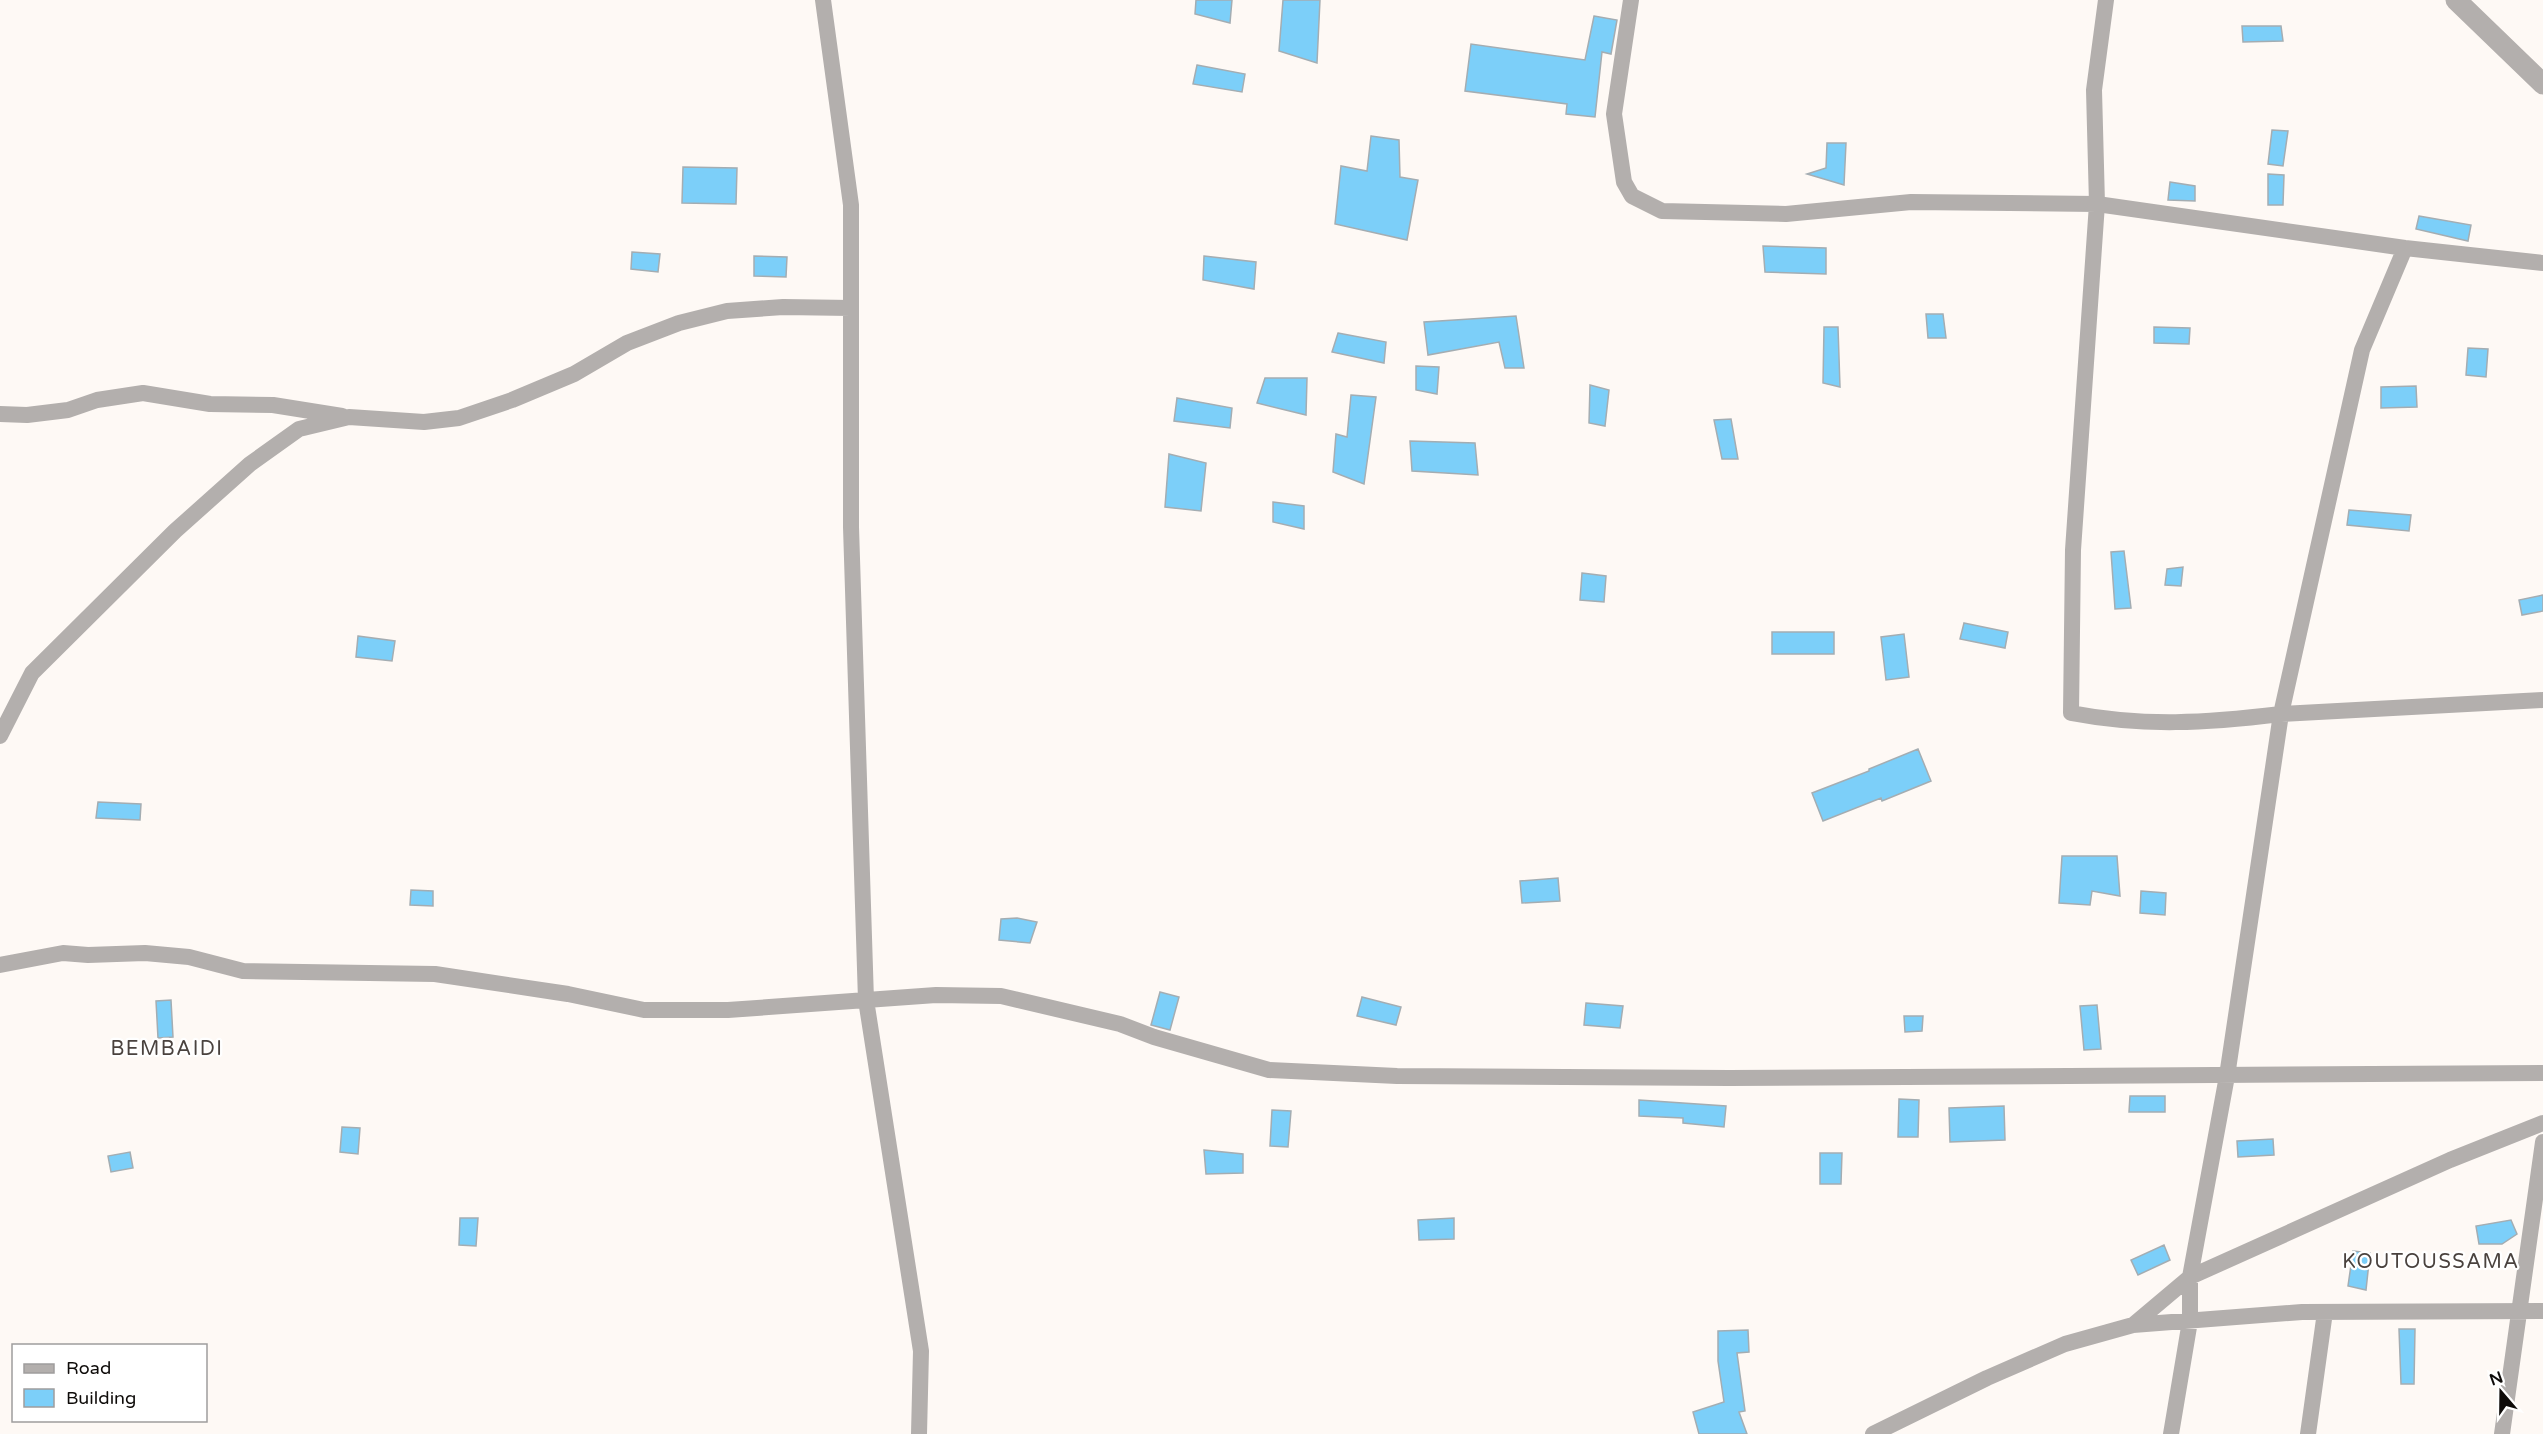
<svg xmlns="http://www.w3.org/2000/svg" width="2543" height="1434" viewBox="0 0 2543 1434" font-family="'Varela Round',sans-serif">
  <rect width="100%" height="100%" fill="#fef9f5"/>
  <path fill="#7ccff9" stroke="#a4adb2" stroke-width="1.5" d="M1196,0H1232L1230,23L1195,14Z
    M1283,0H1320L1317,63L1279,51Z
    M1594,16L1617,20L1611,54L1602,52L1595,117L1566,114L1567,104L1465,91L1471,44L1585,60Z
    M2242,26H2281L2283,41L2243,42Z
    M1197,65L1245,74L1242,92L1193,84Z
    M2272,130L2288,131L2283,166L2268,164Z
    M1371,136L1399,140L1400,177L1418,180L1407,240L1335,224L1341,166L1367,171Z
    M1827,143H1846L1844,185L1807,174L1826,168Z
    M683,167L737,168L736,204L682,203Z
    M2268,174L2284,175L2283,205H2268Z
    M2170,182L2195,186V201L2168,200Z
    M2419,216L2471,225L2468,241L2416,229Z
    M1763,246L1826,248V274L1765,272Z
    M632,252L660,254L658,272L631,269Z
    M754,256L787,257L786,277L754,276Z
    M1204,256L1256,262L1254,289L1203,280Z
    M1926,314H1943L1946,338H1928Z
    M1516,316L1524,368H1505L1499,342L1428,355L1424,322Z
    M1824,327H1838L1840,387L1823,383Z
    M2154,327L2190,328L2189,344L2154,343Z
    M1338,333L1386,342L1384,363L1332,352Z
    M2468,348L2488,349L2486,377L2466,375Z
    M1416,366L1439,367L1437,394L1416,390Z
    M1265,378H1307L1306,415L1257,403Z
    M1590,385L1609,390L1605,426L1589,423Z
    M2416,386L2417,407L2381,408V387Z
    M1351,395L1376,397L1364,484L1333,472L1336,434L1347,437Z
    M1177,398L1232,408L1230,428L1174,421Z
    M1731,419L1738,459H1722L1714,420Z
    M1410,441L1475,443L1478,475L1412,471Z
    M1169,454L1206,463L1201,511L1165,507Z
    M1273,502L1304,506V529L1273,522Z
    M2349,510L2411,515L2409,531L2347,525Z
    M2124,551L2131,608L2115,609L2111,552Z
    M2183,567L2181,586L2165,585L2167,569Z
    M1582,573L1606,576L1604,602L1580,600Z
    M2543,595V611L2522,615L2519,600Z
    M1964,623L2008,632L2005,648L1960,639Z
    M1772,632H1834V654H1772Z
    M1904,634L1909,677L1886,680L1881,637Z
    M358,636L395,641L392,661L356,657Z
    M1918,749L1931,781L1882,801L1881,798L1823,821L1812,793L1869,771V769Z
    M98,802L141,804L140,820L96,818Z
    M2062,856H2117L2120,896L2092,891L2090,905L2059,903Z
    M1558,878L1560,901L1522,903L1520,881Z
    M411,890L433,891V906L410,905Z
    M2141,891L2166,893L2165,915L2140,913Z
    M1017,918L1037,922L1030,943L999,940L1001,919Z
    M1160,992L1179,997L1170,1030L1151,1025Z
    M1362,997L1401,1007L1396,1025L1357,1016Z
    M171,1000L173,1037L158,1038L156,1001Z
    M1586,1003L1623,1006L1620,1028L1584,1025Z
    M2097,1005L2101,1049L2084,1050L2080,1006Z
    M1904,1016H1923L1922,1031L1905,1032Z
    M2130,1096H2165V1112H2129Z
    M1899,1099L1919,1100L1918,1137H1898Z
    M1639,1100L1726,1106L1724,1127L1683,1123V1118L1639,1116Z
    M2004,1106L2005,1140L1950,1142L1949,1108Z
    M1272,1110L1291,1111L1288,1147L1270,1146Z
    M342,1127L360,1128L358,1154L340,1152Z
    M2273,1139L2274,1155L2238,1157L2237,1141Z
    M1204,1150L1243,1154V1173L1206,1174Z
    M130,1152L133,1168L111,1172L108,1156Z
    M1820,1153H1842L1841,1184H1820Z
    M460,1218H478L476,1246L459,1245Z
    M1454,1218V1239L1419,1240L1418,1220Z
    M2511,1220L2517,1234L2502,1244H2479L2476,1226Z
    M2164,1245L2170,1260L2138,1275L2131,1260Z
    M2353,1251L2370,1253L2366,1290L2348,1286Z
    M2399,1329H2415L2414,1384H2401Z
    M1748,1330L1749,1352L1737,1353L1745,1411L1739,1412L1747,1434H1699L1693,1412L1724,1402L1718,1361V1331Z"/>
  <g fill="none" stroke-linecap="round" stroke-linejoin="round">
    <path stroke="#b3afad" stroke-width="16" d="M823,0L851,205V527L866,1000L921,1351L919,1434
      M1631,0L1614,114L1624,182L1632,196L1662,211L1786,214L1911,202L2097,204L2094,90L2106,0
      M2405,248L2362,350L2281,714L2543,700
      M0,414L27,415L68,410L97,400L143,393L210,404L273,405L342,416
      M0,736L32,673L175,531L250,464L299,429L349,417L424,422L459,418L512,400L574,374L627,343L679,323L727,311L783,307L851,308
      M0,965L63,953L88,955L145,953L189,957L243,971L435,974L568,994L644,1010H728L936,995L1001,996L1120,1024L1154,1037L1269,1070L1397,1076L1729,1078L2543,1073
      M2133,1325L2190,1277L2450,1160L2543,1123
      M1873,1434L1987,1378L2065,1344L2133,1325L2302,1312L2543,1311
      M2171,1434L2190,1321V1277L2227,1076L2281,714C2207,723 2144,727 2071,713L2073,550L2097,204L2405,248L2543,263
      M2308,1434L2325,1312
      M2502,1434L2543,1142"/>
    <path stroke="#b3afad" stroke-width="21" d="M2456,0L2543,84"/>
  </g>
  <g text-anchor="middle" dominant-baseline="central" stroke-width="4.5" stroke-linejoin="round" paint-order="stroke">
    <g font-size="20" letter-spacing="1.5" fill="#4a423e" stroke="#fff">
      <text x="167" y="1049">BEMBAIDI</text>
      <text x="2431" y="1262">KOUTOUSSAMA</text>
    </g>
  </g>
  <rect x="12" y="1344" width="195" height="78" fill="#ffffff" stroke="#9f9d9d" stroke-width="1.5"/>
  <rect x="24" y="1364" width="30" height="9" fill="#b3afad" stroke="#9f9d9d" stroke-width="1.5"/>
  <text x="66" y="1374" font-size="18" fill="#0e0b09">Road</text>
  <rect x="24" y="1389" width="30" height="18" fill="#7ccff9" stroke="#9f9d9d" stroke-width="1.5"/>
  <text x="66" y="1404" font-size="18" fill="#0e0b09">Building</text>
  <g transform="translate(2501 1392) rotate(340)" stroke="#ffffff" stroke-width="4.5" paint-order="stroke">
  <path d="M0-4.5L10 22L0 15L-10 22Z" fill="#0e0b09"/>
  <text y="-9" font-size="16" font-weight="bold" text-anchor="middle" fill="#0e0b09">N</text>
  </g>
</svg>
